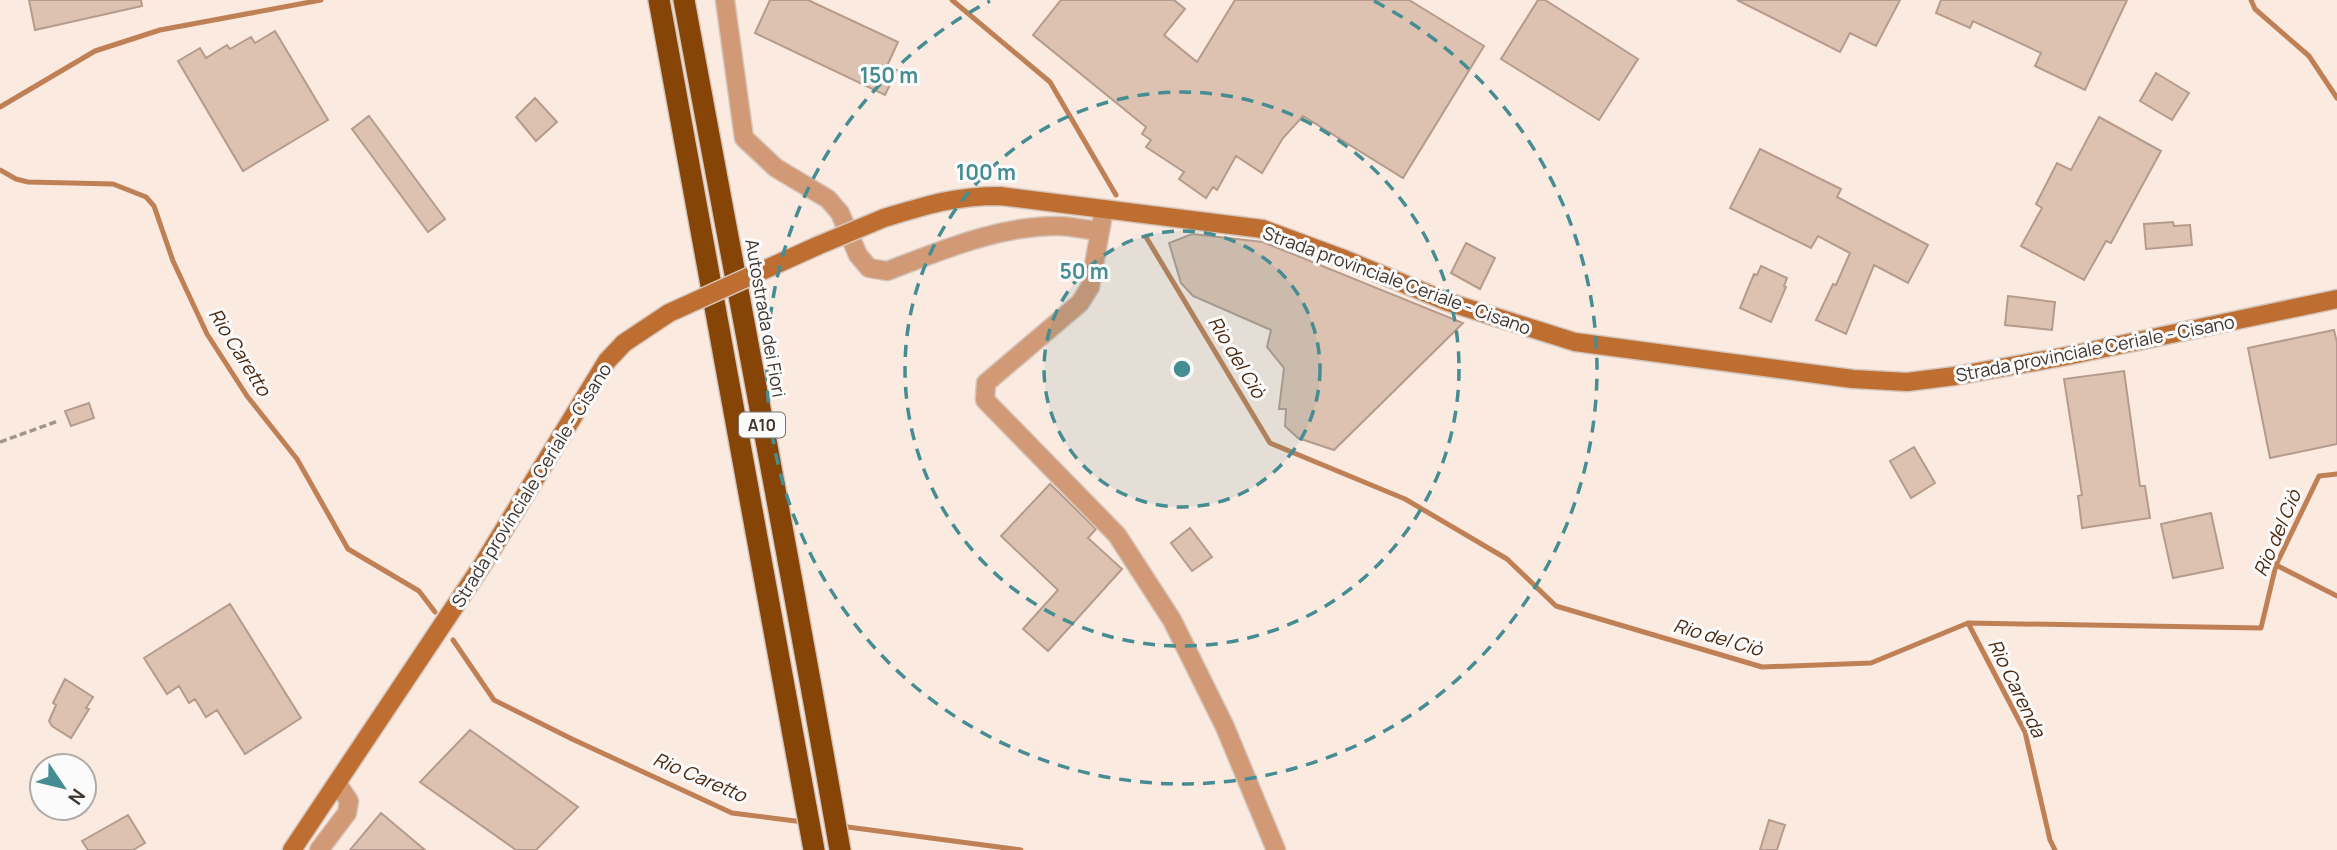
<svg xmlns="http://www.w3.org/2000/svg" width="2337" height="850" viewBox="0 0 2337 850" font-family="Manrope,sans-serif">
  <rect width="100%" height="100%" fill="#fbeae0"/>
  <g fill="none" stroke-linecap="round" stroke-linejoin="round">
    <path stroke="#c08056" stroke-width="5" d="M952,0L1050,82L1116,195
      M2251,0L2255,9L2309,56L2337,98
      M0,107L95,51L160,30L321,0
      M0,170L16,179L28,182L113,184L146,197L154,206L173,261L207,334L247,396L297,459L348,549L419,591L435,612
      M1146,237L1270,443L1405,499L1507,559L1556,606L1762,667L1871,663L1968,623L2261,628L2276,565L2319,476L2337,474
      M2276,565L2337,596
      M1968,623L2025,732L2050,840L2055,850
      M453,640L494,700L572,739L732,813L803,822
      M840,826L1021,850"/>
  </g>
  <path fill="#ddc2b1" stroke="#b59b8b" stroke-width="2" d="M29,0H141L142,6L35,30Z
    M770,0H808L898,42L887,66L897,70L885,95L755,33Z
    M1061,0H1174L1185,9L1164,35L1197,62L1235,0H1409L1484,46L1403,178L1303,116L1283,138L1262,173L1236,156L1217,190L1213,187L1206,198L1179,179L1184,172L1146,147L1151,140L1142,134L1146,127L1033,35Z
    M1538,0H1545L1638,59L1599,120L1501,59Z
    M1737,0H1900L1876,46L1850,33L1840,52Z
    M1941,0H2127L2085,90L2035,66L2041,53L1973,21L1970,28L1936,13Z
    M275,31L328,120L243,171L178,61L200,48L206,58L227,45L230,49L251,37L255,43Z
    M2156,73L2189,93L2172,120L2140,101Z
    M535,98L557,122L536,141L516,117Z
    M369,116L445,219L428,232L352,129Z
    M2099,117L2161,151L2111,243L2106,241L2084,280L2021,246L2042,208L2036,204L2057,163L2071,170Z
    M1760,149L1841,189L1837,197L1928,245L1908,283L1874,265L1846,334L1816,320L1833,284L1836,285L1850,253L1818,236L1811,248L1730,208Z
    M2173,222L2174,226L2190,225L2192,245L2146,249L2144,224Z
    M1192,234L1263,242L1463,323L1334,450L1298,438L1285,426L1286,409H1279L1284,368L1267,347L1271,330L1193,296L1181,283L1169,243Z
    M1466,243L1495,258L1480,289L1451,273Z
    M1761,266L1787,278L1784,286L1786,287L1771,322L1740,308L1754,274L1757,275Z
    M2008,296L2055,302L2052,330L2005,325Z
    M2334,330L2337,343V444L2270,458L2248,348Z
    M2124,371L2140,486H2145L2150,518L2082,528L2078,496L2082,495L2064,379Z
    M89,403L94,418L71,426L65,411Z
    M1914,447L1935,483L1911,498L1890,461Z
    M1050,484L1096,529L1088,538L1122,569L1048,651L1023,629L1058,590L1001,536Z
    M2211,513L2223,568L2173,578L2161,524Z
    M1190,528L1212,557L1192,571L1171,543Z
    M230,604L301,718L245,754L217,710L206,717L195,699L189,703L179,686L167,694L144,658Z
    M65,679L93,697L86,708L89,709L71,738L52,726L49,721L56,705L53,703Z
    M470,730L578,807L536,850H516L420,782Z
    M381,813L425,850H350Z
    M128,815L145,843L133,850H88L82,841Z
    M1769,820L1785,825L1781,837L1777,850H1760Z"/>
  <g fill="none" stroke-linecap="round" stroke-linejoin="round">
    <g stroke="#d5c6bc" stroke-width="21">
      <path id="street" d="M725,0L744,138L776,168L828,199L840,213L858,255L869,268L887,271C943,250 997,226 1058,226C1072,226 1086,230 1100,231
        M1104,209L1090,287L1080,303L986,383L985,400L1117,535L1172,620L1225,727L1276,850
        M319,850L347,813L349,801L337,783"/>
    </g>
    <g stroke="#d5c6bc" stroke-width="21">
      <path id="secondary" d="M884,218C927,205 954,196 1000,196L1263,229L1344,259L1448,302L1575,342L1853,379L1907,382L1955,376L2067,356L2337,299
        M786,260L817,246
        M292,850L483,564L607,361L624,343L669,313"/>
    </g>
    <g stroke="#d5c6bc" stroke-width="24">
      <path id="highway" d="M659,0L814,850
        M684,0C736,283 791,566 840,850"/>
    </g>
    <path stroke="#a2948c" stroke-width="3.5" stroke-dasharray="7 3.5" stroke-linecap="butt" d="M0,442L58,421"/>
    <use href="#street" stroke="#d19975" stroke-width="18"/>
    <use href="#secondary" stroke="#bf6e31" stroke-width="18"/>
    <use href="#highway" stroke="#874407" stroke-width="21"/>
    <g stroke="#d5c6bc" stroke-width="21" stroke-linecap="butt">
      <path id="secondary-bridge" d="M817,246L884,218
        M669,313L786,260"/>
    </g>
    <use href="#secondary-bridge" stroke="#bf6e31" stroke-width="18"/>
  </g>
  <circle cx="1182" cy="369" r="138" fill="#458c93" fill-opacity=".12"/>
  <g fill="none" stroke="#458c93" stroke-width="3.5" stroke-dasharray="12 9">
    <circle cx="1182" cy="369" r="138"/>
    <circle cx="1182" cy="369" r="277"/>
    <path d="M1374 1A415 415 0 1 1 990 1"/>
  </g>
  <g text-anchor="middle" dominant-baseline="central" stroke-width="6" stroke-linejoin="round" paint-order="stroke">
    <rect fill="#fbfbfb" stroke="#77706c" stroke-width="2" x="739" y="412.5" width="46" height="25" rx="5"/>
    <g font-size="16" font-weight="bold" fill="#3f342e">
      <text x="762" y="425">A10</text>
    </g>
    <g font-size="18" fill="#3f342e" stroke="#fbfbfb">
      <text transform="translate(1397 280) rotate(20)">Strada provinciale Ceriale - Cisano</text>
      <text transform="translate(766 318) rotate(80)">Autostrada dei Fiori</text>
      <text transform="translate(2095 348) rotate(-11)">Strada provinciale Ceriale - Cisano</text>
      <text transform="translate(531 485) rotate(-58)">Strada provinciale Ceriale - Cisano</text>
    </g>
    <g font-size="19" font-style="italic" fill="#49270e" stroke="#fbfbfb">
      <text transform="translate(240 352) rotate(58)">Rio Caretto</text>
      <text transform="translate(1237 357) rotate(59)">Rio del Ciò</text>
      <text transform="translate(2277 533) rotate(-67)">Rio del Ciò</text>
      <text transform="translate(1718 637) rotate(16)">Rio del Ciò</text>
      <text transform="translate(2017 688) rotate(64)">Rio Carenda</text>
      <text transform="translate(700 777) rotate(23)">Rio Caretto</text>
    </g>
  </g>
  <circle cx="1182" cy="369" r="10" fill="#458c93" stroke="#fbfbfb" stroke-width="3.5"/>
  <g font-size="21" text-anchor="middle" font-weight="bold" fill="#458c93" stroke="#fbfbfb" stroke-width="6" stroke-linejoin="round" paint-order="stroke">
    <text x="889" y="83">150 m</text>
    <text x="986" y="180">100 m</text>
    <text x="1084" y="279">50 m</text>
  </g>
  <g transform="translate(63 787) rotate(125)"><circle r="33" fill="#fbfbfb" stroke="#b0aba9" stroke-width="2"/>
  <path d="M0-5L12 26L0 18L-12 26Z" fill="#458c93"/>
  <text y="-10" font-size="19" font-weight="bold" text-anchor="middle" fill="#3f342e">N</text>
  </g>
</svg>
